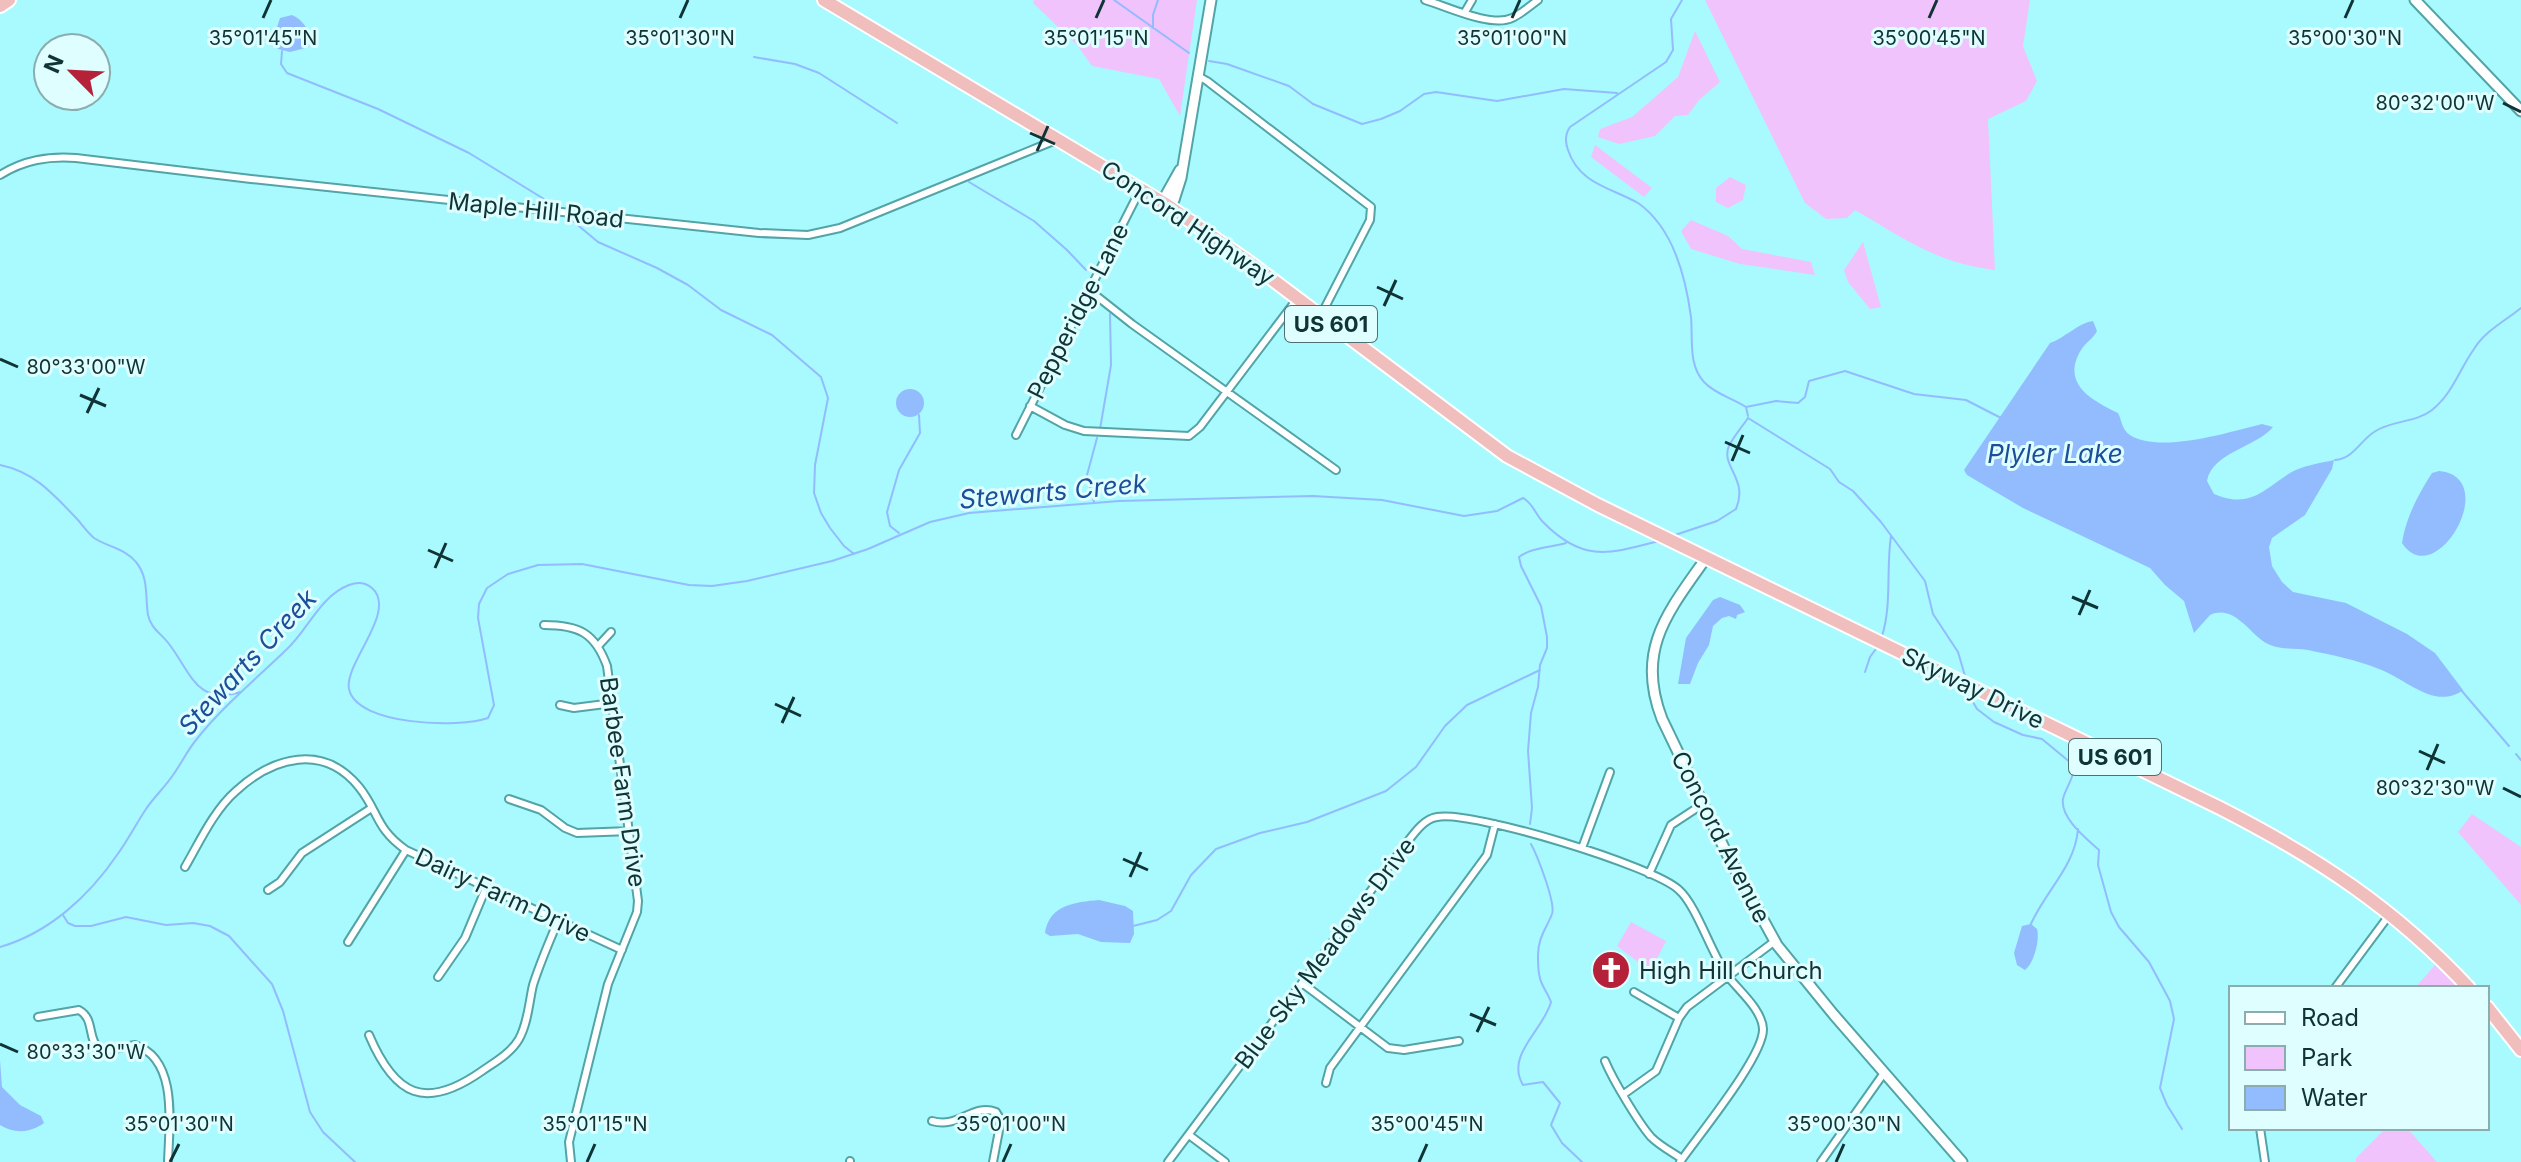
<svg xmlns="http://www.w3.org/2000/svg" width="2521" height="1162" viewBox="0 0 2521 1162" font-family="Inter,sans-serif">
  <rect width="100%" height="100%" fill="#a8fafe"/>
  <path fill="#f1c3fc" d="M1034,0H1197L1180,116L1159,79L1092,66L1077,45L1033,3Z
    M1705,0H2030L2023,46L2037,81L2026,101L1988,119L1995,270C1936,263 1905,239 1855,210L1847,218L1826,219L1805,203Z
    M1695,31L1720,82L1699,100L1688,115L1675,116L1655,136L1619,144L1598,137L1600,129L1632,117L1678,77Z
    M1595,145L1652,188L1644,197L1591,157Z
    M1730,177L1746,185L1743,200L1728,208L1716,202V188Z
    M1691,220L1728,236L1742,249L1811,262L1815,275L1740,264L1691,249L1681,231Z
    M1863,242L1881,307L1870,309L1848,282L1844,270Z
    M2472,814L2521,847V905L2458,832Z
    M1631,922L1666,941L1649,974L1643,972L1638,962L1617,946Z
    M2435,965L2459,988H2415Z
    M2386,1128H2407L2437,1162H2356V1158Z"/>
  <path fill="#92bcfe" d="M292,15C305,21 312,33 309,47L290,52L278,49L273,40L280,18Z
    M2093,321L2097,331C2093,339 2086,342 2081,350C2060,385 2094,401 2118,413C2122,421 2122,430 2130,435C2159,454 2230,432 2262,424L2273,427C2257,447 2212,452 2207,481L2214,494C2249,509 2263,491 2290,473C2301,466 2321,463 2334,460L2332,469L2305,515L2272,538L2269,547L2272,566L2282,582L2293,592L2346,603L2407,634L2435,653L2463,690C2435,711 2405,678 2379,669C2357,660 2332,655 2308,650C2294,648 2278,650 2266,643C2249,633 2234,604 2210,615L2194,633L2184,601L2165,585L2150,568L2023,508L1967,475L1964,470L2050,343C2065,338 2078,323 2093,321Z
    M896 403a14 14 0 1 1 28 0a14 14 0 1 1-28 0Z
    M2439,471C2503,477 2435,594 2402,543C2406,517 2418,495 2432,473Z
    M1720,597L1740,605L1745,612L1737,615L1736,619L1729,616L1722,618L1713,626L1709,645L1698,663L1690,684H1678L1686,638L1713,600Z
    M1099,900L1125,906L1133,911L1134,934L1130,943L1101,942L1078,934L1050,936L1045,933C1049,905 1075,902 1099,900Z
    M2031,924L2037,929C2040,940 2034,963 2025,970L2017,965L2014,953L2022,926Z
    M0,1060L2,1087L20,1105L41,1116L44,1123C30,1133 15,1134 0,1125Z"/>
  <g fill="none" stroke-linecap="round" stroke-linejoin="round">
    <path stroke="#92bcfe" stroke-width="2" d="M1114,0L1189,53
      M1682,0L1671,19L1673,50L1666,62L1570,127C1565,134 1565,142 1568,150C1579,184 1612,188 1638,203C1647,209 1654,217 1660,225C1678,250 1687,287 1691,317C1693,339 1688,365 1704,382C1715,394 1732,398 1746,407L1748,416
      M1153,28V15L1158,0
      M282,51L281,64L287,73L378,109L469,153L557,207
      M754,57L795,64L819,73L897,123
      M1209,61L1227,64L1289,86L1313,104L1362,124L1381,119L1400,111L1424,94L1436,92L1497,101L1564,89L1617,93
      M969,182L1034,221L1067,250L1086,270
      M567,216L598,242L657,268L688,285L721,310L772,335L821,377L828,398L815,465L814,493L821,513L830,528L844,546L854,554
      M1746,407L1776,401L1798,403L1805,397L1809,381L1845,371L1914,394L1966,400L2001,418
      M1748,418L1830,469L1839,482L1853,491L1881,522L1925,581L1933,614L1958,652L1965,676
      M1100,429L1111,365L1110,314
      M2335,460C2353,459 2360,441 2374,432C2391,420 2416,423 2432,410C2453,393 2459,370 2474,349C2485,331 2505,321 2521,308
      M0,465C35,472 54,495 78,520C83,526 88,533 94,538C108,547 126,549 136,562C149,578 145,596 148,615C151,629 161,633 169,644C192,674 196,705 241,692
      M1094,502L1087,475L1097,438
      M899,533L890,526L887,512L899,470L920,433L919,415
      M1672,536L1717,521L1736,509C1749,479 1720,466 1729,446C1734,436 1742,427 1748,418
      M1882,636C1892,605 1886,568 1891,536
      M1865,672L1870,657L1878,646
      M1966,690L1977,709L1994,722L2023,735L2042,739L2071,763C2077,777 2066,785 2063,799C2060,818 2087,839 2099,850L2098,865L2111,912L2119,927L2149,962L2170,1001L2174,1019L2160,1088L2167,1105L2182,1129
      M2461,690L2509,746
      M2516,754L2521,760
      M1530,824L1532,808L1528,751L1531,713L1538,687L1540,665L1547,648V637L1541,606L1521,566L1519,557C1530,548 1552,547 1566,543
      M1531,844C1537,855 1556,903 1552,914C1546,929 1538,938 1538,955C1538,965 1538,977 1543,986C1546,992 1549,996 1551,1002C1543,1031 1505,1055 1523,1085L1543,1082L1560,1103L1551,1125L1562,1143L1582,1162
      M63,915L68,923L75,926H91L126,917L166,925L193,923L210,926L229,936L272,984L283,1011L310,1112L323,1132L355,1162
      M1133,926L1157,920L1171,911L1191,875L1216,849L1260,833L1307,822L1386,791L1416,767L1445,726L1467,705L1540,670
      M2030,926C2045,891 2075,867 2078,829
      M0,947C49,933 89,896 117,855C128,840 136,824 146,809C154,797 165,787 173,775C181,764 187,751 196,740C222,707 256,679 286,650C308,630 320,596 349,585C357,582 365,582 372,588C398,611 344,663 349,689C357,726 460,728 488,718L494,705L478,618L479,604L487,588L508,574L538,565L582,564L689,585L712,586L747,581L832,561L868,549L930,522L969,513L1119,501L1313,496L1382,500L1464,516L1497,511L1523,498C1533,503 1535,514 1543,522C1583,563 1609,554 1659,541"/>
    <g stroke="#52a4a7" stroke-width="10">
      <path id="street" d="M1425,0C1446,6 1491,28 1512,18C1521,14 1530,6 1538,0
        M1465,12L1472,0
        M1198,76L1207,81L1371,207L1370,220L1320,317
        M0,175C24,160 48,156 76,158L251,179L759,233L808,235L840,228L1056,140
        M1089,290L1132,324L1336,470
        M1030,406L1065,425L1084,431L1189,436L1200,427L1297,299
        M1016,435L1141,188
        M544,625C579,625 595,633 607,666L638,901L637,912L608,984L569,1142L571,1162
        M599,645L611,632
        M560,705L574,708L613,703
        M509,799L541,810L565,828L577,833L630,831
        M1582,848L1610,772
        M185,867C199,843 214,810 236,791C273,757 323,743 359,787C379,812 375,828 406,850L622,950
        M1649,874L1671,825L1703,804
        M268,890L280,882L302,853L370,809
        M348,942L406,850
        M438,977L465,938L486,888
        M1302,983L1388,1048L1404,1050L1459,1041
        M2335,988L2390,914
        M1634,992L1679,1018
        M38,1017L79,1010C95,1019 87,1038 99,1049L108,1050L135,1045C179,1059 169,1127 168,1162
        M369,1035C395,1096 425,1111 482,1071C495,1062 511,1053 519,1039C528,1023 529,1002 533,985C540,963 549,942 558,921
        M1605,1061C1613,1080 1638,1122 1651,1137C1660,1146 1672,1152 1682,1159
        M1326,1083L1330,1068L1487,855L1495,824
        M1624,1094L1656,1071L1679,1018L1687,1007L1775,941
        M932,1121C959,1129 972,1103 996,1112L1001,1120L993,1162
        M2260,1128L2265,1162
        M1189,1135L1225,1162
        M850,1161V1162
        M1168,1162L1402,849C1411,838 1422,819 1437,817C1471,810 1654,866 1679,890C1696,905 1711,952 1726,974C1738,990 1762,1009 1763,1029C1764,1056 1698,1136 1680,1162
        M1821,1162L1884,1073"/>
    </g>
    <g stroke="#52a4a7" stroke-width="13">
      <path id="secondary" d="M2415,0L2521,111
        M1167,205L1174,200L1181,178L1211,0
        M1167,205L1166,195L1180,170
        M1706,558C1668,612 1635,650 1662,719L1727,854L1777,945L1834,1015L1962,1162"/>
    </g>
    <g stroke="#fff" stroke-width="16">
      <path id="highway" d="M824,0L1167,205L1249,262L1507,456L1598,505L2220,808C2318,858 2394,908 2469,988
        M0,6L9,0
        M2487,1007L2521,1050"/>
    </g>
    <use href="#street" stroke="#fff" stroke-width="6"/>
    <use href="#secondary" stroke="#fff" stroke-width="9"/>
    <use href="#highway" stroke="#f0bebd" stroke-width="12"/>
  </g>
  <path fill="none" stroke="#103335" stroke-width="3" d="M263,18L271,0M680,18L688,0M1096,18L1104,0M1512,18L1520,0M1929,18L1937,0M2345,18L2353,0M2503,103L2521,112M1030,133L1055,144M1037,151L1048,126M1377,287L1403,299M1384,306L1396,280M0,359L18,367M80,395L106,406M87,413L99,388M1725,442L1750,453M1732,461L1743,435M428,550L453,561M435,568L446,543M2072,597L2098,608M2079,615L2090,590M775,704L801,716M782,723L794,697M2419,751L2445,763M2427,770L2438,744M2503,788L2521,797M1123,859L1148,870M1130,877L1141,852M1470,1014L1496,1025M1477,1032L1489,1007M0,1044L18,1052M170,1162L179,1144M587,1162L595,1144M1003,1162L1011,1144M1419,1162L1427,1144M1836,1162L1844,1144"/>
  <defs>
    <g id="church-disc" transform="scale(2)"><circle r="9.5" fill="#b42138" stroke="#dffeff"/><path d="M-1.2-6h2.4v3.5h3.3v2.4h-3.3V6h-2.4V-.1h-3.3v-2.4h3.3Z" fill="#fff"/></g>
  </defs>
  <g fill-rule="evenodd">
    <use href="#church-disc" x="1611" y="970"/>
  </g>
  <g text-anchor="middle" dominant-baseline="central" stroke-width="6" stroke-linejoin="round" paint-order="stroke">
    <g fill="#dffeff" stroke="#4e7072" stroke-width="2">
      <rect x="1285" y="306" width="92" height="36" rx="6"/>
      <rect x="2069" y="739" width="92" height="36" rx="6"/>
    </g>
    <g font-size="22" font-weight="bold" fill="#103335">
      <text x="1331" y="324">US 601</text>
      <text x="2115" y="757">US 601</text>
    </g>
    <g font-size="24" fill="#103335" stroke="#dffeff">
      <text transform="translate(536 210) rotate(6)">Maple Hill Road</text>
      <text transform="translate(1188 223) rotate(34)">Concord Highway</text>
      <text transform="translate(1078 311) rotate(-63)">Pepperidge Lane</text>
      <text transform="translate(1973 688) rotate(26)">Skyway Drive</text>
      <text transform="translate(623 782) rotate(82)">Barbee Farm Drive</text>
      <text transform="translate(1721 837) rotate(63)">Concord Avenue</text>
      <text transform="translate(503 895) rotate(25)">Dairy Farm Drive</text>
      <text transform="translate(1325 953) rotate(-53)">Blue Sky Meadows Drive</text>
    </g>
    <g font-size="24" fill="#103335" stroke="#dffeff" text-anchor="start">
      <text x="1639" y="970">High Hill Church</text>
    </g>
    <g font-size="26" font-style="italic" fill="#1d4e99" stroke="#dffeff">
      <text x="2055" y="453">Plyler Lake</text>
      <text transform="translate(1053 491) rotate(-5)">Stewarts Creek</text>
      <text transform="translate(247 662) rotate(-47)">Stewarts Creek</text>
    </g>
  </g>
  <g font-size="20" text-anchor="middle" fill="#103335" stroke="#dffeff" stroke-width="6" stroke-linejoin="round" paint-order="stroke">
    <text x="263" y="45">35°01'45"N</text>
    <text x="1929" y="45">35°00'45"N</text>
    <text x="680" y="45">35°01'30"N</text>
    <text x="1096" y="45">35°01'15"N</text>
    <text x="1512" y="45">35°01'00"N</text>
    <text x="2345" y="45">35°00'30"N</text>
    <text x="2435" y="110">80°32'00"W</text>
    <text x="86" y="374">80°33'00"W</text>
    <text x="2435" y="795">80°32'30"W</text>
    <text x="86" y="1059">80°33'30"W</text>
    <text x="179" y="1131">35°01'30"N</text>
    <text x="595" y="1131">35°01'15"N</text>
    <text x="1011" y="1131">35°01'00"N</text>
    <text x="1427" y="1131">35°00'45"N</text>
    <text x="1844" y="1131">35°00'30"N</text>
  </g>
  <rect x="2229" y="986" width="260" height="144" fill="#dffeff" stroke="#8cadae" stroke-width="2"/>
  <rect x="2245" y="1012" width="40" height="12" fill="#ffffff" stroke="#8cadae" stroke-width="2"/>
  <text x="2301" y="1026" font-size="24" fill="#103335">Road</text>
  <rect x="2245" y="1046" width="40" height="24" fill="#f1c3fc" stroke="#8cadae" stroke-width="2"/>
  <text x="2301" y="1066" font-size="24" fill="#103335">Park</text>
  <rect x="2245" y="1086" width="40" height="24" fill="#92bcfe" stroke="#8cadae" stroke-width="2"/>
  <text x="2301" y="1106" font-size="24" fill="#103335">Water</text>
  <g transform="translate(72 72) rotate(294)"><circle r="38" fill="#dffeff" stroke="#8cadae" stroke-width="2"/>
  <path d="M0-6L14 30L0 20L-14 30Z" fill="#b42138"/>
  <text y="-12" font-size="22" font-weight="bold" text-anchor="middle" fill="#103335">N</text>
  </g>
</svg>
